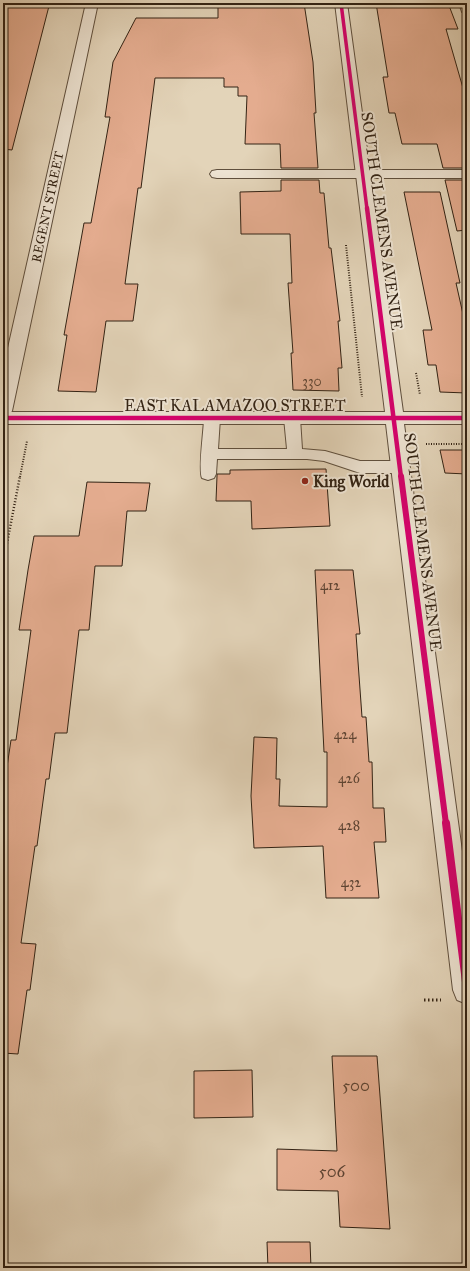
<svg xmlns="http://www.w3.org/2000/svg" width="470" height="1271" viewBox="0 0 470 1271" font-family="'IM FELL Great Primer',serif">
  <rect width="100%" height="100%" fill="#e3d4b9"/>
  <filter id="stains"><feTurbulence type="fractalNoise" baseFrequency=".005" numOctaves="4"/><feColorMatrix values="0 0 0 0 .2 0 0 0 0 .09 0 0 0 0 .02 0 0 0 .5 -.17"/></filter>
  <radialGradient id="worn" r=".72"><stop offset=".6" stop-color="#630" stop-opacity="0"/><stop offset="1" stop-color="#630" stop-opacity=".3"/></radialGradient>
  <path fill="#e4ac8f" stroke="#332314" d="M275,3H304L313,62L316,113H314L318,168H281L280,144H245L247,96H238V87H224V78H155L141,188H138L125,284H138L133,321H106L96,392L58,391L67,335H64L84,223H91L110,117H105L113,62L136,18H218V7H276Z
    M376,3H448L458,29H446L467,102V168H443L437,144H402L395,113H389L383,77H388Z
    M3,6H49L12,150L3,149Z
    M281,180H319L320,193H324L329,248H331L340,321H338L342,368H338L339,391L293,390L291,353H293L288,283H292L290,234H241L240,192L281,191Z
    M445,180H467V230L457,231Z
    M404,192H440L460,283H456L467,332V393L440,392L436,365H428L423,330H432Z
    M440,450H467V474L445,473Z
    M326,469L330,526L252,529L251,501H216L217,476V474H230V470Z
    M87,482L150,483L146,511H127L122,566H95L89,630H79L67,733H55L49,779H46L37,846H35L21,943L36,944L30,990H27L18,1054L3,1053V794L11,740H16L31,630H19L28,570L34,536H79Z
    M315,570H353L360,634H356L362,717H366L369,762H372L373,808H384L386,842H374L379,898H326L323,846L254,848L251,796L254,737L277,738L276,779H280L279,806L327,807V752H324Z
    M332,1056H377L390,1229L340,1227L338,1191L277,1190V1149L337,1151Z
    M252,1070L253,1117L194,1118V1071Z
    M267,1242H310L311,1268H268Z"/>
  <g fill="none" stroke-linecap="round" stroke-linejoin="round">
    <g stroke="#5f4f3d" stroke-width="2">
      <path id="service" d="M459,3H467V15L462,12Z
        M212,413L217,414L220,418L218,449H287L284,418L287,414L292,413L297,414L300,418L302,449L325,451L360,461H400L406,463L408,467L406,471L400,473H360L324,461L307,459H217L216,474L214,478L208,480L202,478C198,470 204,430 204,418L207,414Z"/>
    </g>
    <g stroke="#5f4f3d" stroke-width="2">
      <path id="minor" d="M86,3H98L12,411L9,415L3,417V370Z
        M217,170H467V178H217L212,177L210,174L212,171Z"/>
    </g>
    <g stroke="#5f4f3d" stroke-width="2">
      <path id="tertiary" d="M335,3H347L403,412H467V424H404L467,888V1004L457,1000L453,990L386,424H3V412H385Z"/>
    </g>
    <path stroke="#332314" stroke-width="2" stroke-dasharray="1 1.5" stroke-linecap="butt" d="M346,245L362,397
      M416,373L420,395
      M426,444H467
      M20,477L27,441"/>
    <path stroke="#332314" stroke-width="2.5" stroke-dasharray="1 2" stroke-linecap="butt" d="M3,564L20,476"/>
    <path stroke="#332314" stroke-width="3" stroke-dasharray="1.5 2.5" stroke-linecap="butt" d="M424,1000H441"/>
    <use href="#service" fill="#ede3d2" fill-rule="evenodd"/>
    <use href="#minor" fill="#ede3d2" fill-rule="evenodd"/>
    <use href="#tertiary" fill="#ede3d2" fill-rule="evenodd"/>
    <g stroke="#ede3d2" stroke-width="5">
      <path id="cycleway-far3" d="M341,3L367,209"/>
    </g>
    <g stroke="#ede3d2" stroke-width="6">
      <path id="cycleway-far2" d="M367,208L401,477
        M3,418H467"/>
    </g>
    <g stroke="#ede3d2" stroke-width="8">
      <path id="cycleway-far1" d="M401,476L446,824"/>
    </g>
    <g stroke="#ede3d2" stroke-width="10">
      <path id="cycleway" d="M446,823L467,990"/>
    </g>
    <use href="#cycleway-far3" stroke="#d6006c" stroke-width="3.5"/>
    <use href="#cycleway-far2" stroke="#d6006c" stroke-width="4.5"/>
    <use href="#cycleway-far1" stroke="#d6006c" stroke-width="6"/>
    <use href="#cycleway" stroke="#d6006c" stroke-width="8"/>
  </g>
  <circle fill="#8f2418" stroke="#ede3d2" stroke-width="1.5" cx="305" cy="481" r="4"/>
  <g text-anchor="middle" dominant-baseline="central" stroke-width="4" stroke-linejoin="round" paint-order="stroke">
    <g font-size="13" fill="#332314" stroke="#ede3d2">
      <text transform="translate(48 207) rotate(-78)">REGENT STREET</text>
    </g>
    <g font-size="14" fill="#5f4533">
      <text x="312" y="381">330</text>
      <text x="330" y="585">412</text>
      <text x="345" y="734">424</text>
      <text x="349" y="778">426</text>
      <text x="349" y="825">428</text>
      <text x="351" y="882">432</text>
    </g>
    <g font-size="16" fill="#332314" stroke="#ede3d2">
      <text transform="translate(382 221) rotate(82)">SOUTH CLEMENS AVENUE</text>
      <text x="235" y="405">EAST KALAMAZOO STREET</text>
      <text transform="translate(423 542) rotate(83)">SOUTH CLEMENS AVENUE</text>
    </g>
    <g font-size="16" font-weight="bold" fill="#332314" stroke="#ede3d2" text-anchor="start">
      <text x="313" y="481">King World</text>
    </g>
    <g font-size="17" fill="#5f4533">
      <text x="356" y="1085">500</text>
      <text x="332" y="1171">506</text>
    </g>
  </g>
  <rect width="470" height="1271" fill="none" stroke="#e3d4b9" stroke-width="16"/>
  <rect x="4" y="4" width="462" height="1263" fill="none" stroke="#332314" stroke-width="2"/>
  <rect x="8" y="8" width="454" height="1255" fill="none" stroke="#332314"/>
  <rect width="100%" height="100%" filter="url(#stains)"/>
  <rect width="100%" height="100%" fill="url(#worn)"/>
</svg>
